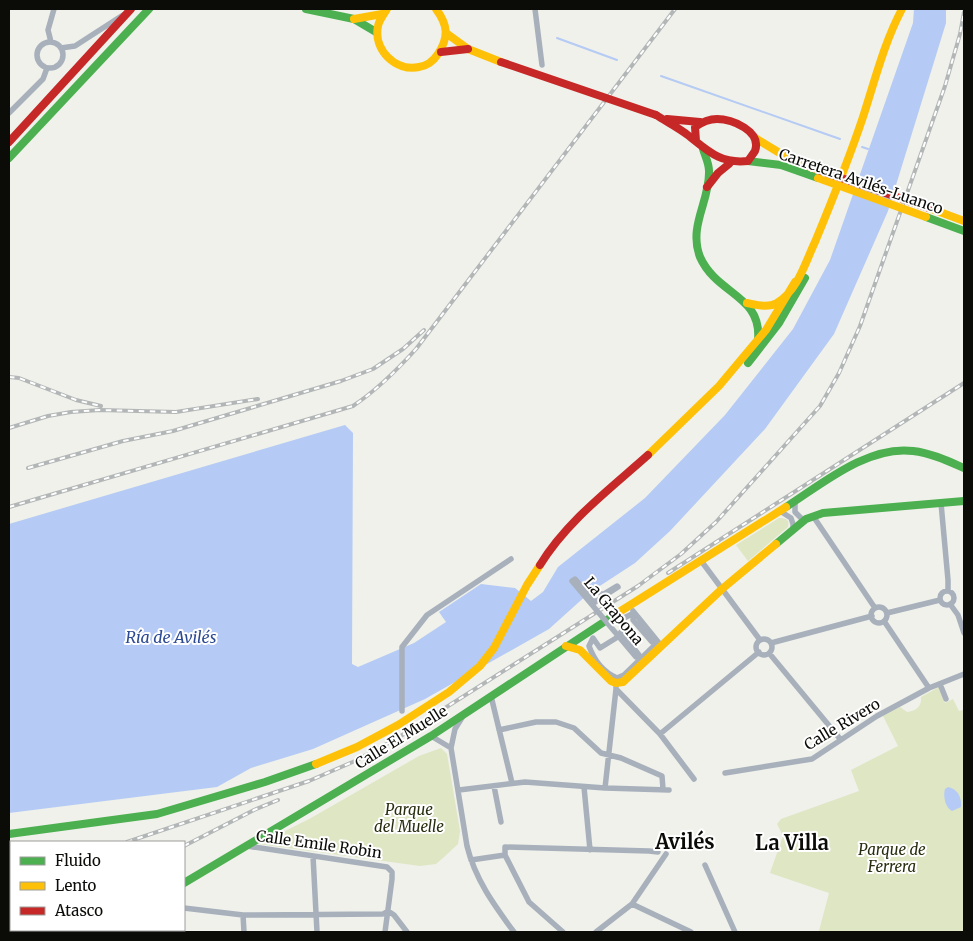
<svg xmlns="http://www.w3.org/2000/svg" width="973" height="941" viewBox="0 0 973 941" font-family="Merriweather,serif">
  <rect width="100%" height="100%" fill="#eff1ea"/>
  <path fill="#dee6c4" d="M779,518C786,518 790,520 788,527L748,561L736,545Z
    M939,687L945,703L953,699L959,711L964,710V932H820L819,931L829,893L770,873L783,836L777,824L781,819L859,791L851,770L898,746L883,716L900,707L907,712C916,711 922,707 921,697Z
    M441,748L447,754L460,831L458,844L444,857L436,864L420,866L259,844L311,818L419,756Z"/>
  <path fill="#b5caf4" d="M914,9H946V23L888,211L834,334L765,429L670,531L635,563L589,593L549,629L425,699L313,749L251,768L217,787L9,813V524L345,425L353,433L352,664L358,667L414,643L446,622L439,612L481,584L515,588L531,601L543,592L558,567L645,498L725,415L793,329L830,260L913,23Z
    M948,787C958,789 962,798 961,807L952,811C945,807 943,796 945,789Z"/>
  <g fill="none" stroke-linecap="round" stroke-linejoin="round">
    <path stroke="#b5caf4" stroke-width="2" d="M557,38L617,60
      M661,76L840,139
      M862,147L868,149"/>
    <path stroke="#a8b0bc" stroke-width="5.5" d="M535,9L542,65
      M51,42L48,30L54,9
      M37 55a13 13 0 1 1 26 0a13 13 0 1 1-26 0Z
      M61,48L75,46L123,15
      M9,113L43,79L47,68
      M795,502V512L802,519H806
      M941,503L948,580V591
      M780,511L791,518L793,524V530
      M813,516L875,608
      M702,562L760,640
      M940 598a7 7 0 1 1 14 0a7 7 0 1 1-14 0Z
      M595,602L618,587L617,586L602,595L601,594
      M950,604L958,615L964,633
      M871 615a8 8 0 1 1 16 0a8 8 0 1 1-16 0Z
      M633,611L659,643
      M634,613L633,620L652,642H658L624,675L617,678C603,672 594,660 589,646L593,638L600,648L629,630L622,619Z
      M887,613L940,600
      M884,621L929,688
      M756 647a8 8 0 1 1 16 0a8 8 0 1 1-16 0Z
      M771,643L872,616
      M769,653L841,740
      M616,683V689L660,734L694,779
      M940,684L946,699
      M491,696L512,783
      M402,711V647L427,615L511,559
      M463,716L455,729L451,748L467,846C475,879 494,905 514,932
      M499,730L536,722H556L574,728L601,753L621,758L662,776L663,789
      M660,734L759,652
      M431,736L451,748
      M725,773L812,759L877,716L929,688L964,674
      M494,786L501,822
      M584,787L590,850
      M605,788L616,689
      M459,790L525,782L605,788L669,790
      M247,846L387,867L392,872V879L385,932
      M313,856L317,932
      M471,860L505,855
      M705,865L735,932
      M632,904L691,932
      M184,908L243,915L383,914L388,911
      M388,911L394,915L407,932
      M243,915L244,932
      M143,930L144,932
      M563,932L529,902L505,855V847L649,851L658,852
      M596,932L632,904L666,854"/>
    <path stroke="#4caf50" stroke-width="8" d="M306,9L354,19L376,32
      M703,149C705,156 709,163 709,171C710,201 688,226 700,257C717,295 762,295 758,340
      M9,158L149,9
      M748,161L781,165L818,178
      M926,217L964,231
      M748,363L779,323L805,278
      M786,507C822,484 868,445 913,451C931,453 948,461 964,468
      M776,544L806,519L823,513L964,501
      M9,834L157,814L265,782L316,764
      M184,883L431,736L616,614"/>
    <path stroke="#ffc107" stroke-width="8" d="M387,9C384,14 379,20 378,26C373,50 396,72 419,67C427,66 434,60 438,54C449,37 448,25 436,9
      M354,19L382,14
      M446,33L468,49L501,62
      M755,138L788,158L818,170
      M929,208L964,221
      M747,303C757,305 768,308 777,303C798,290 805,263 815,242C832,201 849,159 863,117C875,80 884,43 902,9
      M648,455L719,386L766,330L795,282
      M616,614L786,507
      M566,646L580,650L611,681L616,683L623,682L722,589L776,544
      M316,764L357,747L398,725L449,692L480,666L494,648L527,585L540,565"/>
    <path stroke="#c62828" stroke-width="8" d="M441,52L468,49
      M656,115C667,122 679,128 689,136C709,152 721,164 748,161C750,158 753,154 755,151C762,131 732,119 717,119C708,119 702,122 695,127L696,141
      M667,119L700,122
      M9,142L131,9
      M707,187L718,173L729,164
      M540,565C567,521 610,489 648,455
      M102,932L106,930"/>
    <g stroke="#b3b6b7" stroke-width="4">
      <path id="rail" d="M9,377L19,378L76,400L101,406
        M9,428L48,416L71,412L100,410L176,412L258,399
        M28,468L123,441L173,431L341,381L373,369L403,349L424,330
        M9,507L353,406C377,390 397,370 416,349L675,9
        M668,573L964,383
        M127,842L309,781L355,761L396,739L638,586L681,554L716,522L820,406L839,373L860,326L945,86L960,34L964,12
        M184,846L254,810L278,800
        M9,898L11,897
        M20,932L25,930"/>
    </g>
    <use href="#rail" stroke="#fff" stroke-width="2" stroke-dasharray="5.5" stroke-linecap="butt"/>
    <path stroke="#a8b0bc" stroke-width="5.5" d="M595,602L575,579L572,581L636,657L639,655L621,632"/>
    <path stroke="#ffc107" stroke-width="8" d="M818,178L926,217"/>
    <path stroke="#c62828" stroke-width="8" d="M501,62L656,115
      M818,170L929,208"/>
  </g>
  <g text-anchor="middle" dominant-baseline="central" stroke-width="4" stroke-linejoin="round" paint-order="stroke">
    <g font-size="15" fill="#0b0c08" stroke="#fff">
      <text transform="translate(861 181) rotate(19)">Carretera Avilés-Luanco</text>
      <text transform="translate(614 611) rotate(50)">La Grapona</text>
      <text transform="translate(842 724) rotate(-31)">Calle Rivero</text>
      <text transform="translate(401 737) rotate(-32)">Calle El Muelle</text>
      <text transform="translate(319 844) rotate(8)">Calle Emile Robin</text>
    </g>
    <g font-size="15" font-style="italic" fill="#272d0e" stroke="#fff">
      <text x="409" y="809">Parque<tspan x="409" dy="17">del Muelle</tspan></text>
      <text x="892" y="849">Parque de<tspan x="892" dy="17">Ferrera</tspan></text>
    </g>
    <g font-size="16" font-style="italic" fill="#2c4a94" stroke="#fff">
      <text x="171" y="637">Ría de Avilés</text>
    </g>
    <g font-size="20" font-weight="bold" fill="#0b0c08" stroke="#fff">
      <text x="685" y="841">Avilés</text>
      <text x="792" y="842">La Villa</text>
    </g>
  </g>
  <rect width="973" height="941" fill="none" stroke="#0b0c08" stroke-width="20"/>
  <rect x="10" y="841" width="175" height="90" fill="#ffffff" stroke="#9d9e9c"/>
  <rect x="20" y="857" width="25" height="8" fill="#4caf50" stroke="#9d9e9c"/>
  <text x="55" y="866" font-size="15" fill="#0b0c08">Fluido</text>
  <rect x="20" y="882" width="25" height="8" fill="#ffc107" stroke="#9d9e9c"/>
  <text x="55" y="891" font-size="15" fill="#0b0c08">Lento</text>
  <rect x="20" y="907" width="25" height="8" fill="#c62828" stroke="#9d9e9c"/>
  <text x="55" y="916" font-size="15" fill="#0b0c08">Atasco</text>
</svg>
